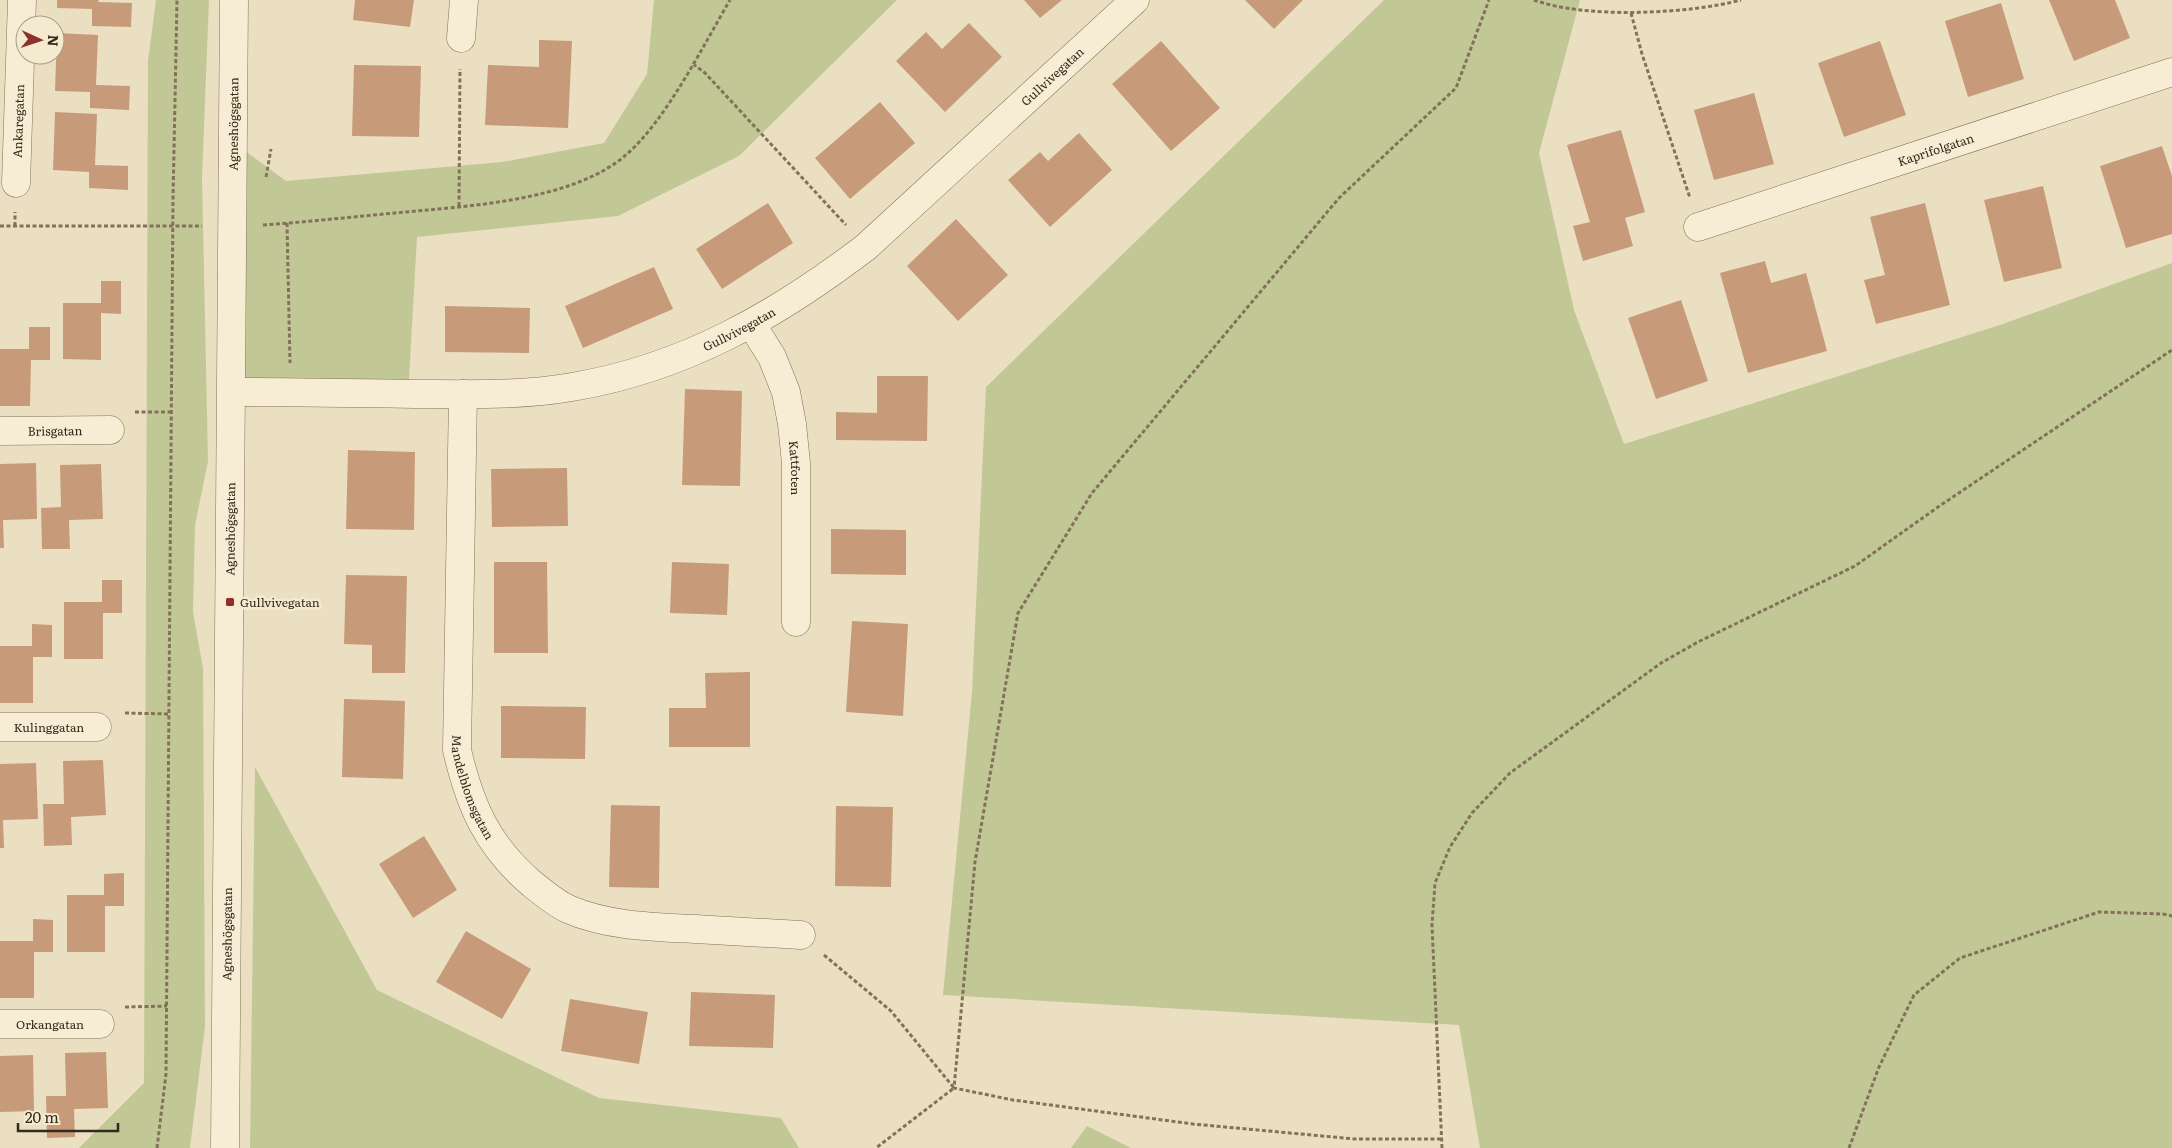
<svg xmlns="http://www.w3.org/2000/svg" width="2172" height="1148" viewBox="0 0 2172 1148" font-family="Literata,serif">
  <rect width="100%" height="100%" fill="#ebdfc1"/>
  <path fill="#c1c896" d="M156,0H209L202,178L208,461L195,525L193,612L203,668L205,1026L190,1148H79L144,1083L148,61Z
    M654,0H897L739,156L618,216L417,237L408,397L243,407L244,150L286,181L502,162L604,143L647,74Z
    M1384,0H1580L1539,153L1574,310L1624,444L2000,325L2172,263V1148H1480L1459,1025L943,995L972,692L986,387Z
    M255,767L377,990L599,1098L781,1118L799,1148H250Z
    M1087,1126L1131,1148H1071Z"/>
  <path fill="#c79b79" d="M57,0H99L98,2L132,3L131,27L92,26V9L57,8Z
    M355,0H414L410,27L353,20Z
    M1024,0H1062L1040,18Z
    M1245,0H1303L1274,29Z
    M2049,0H2115L2130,38L2074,61Z
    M2001,3L2024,79L1968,97L1945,21Z
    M969,23L1002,57L945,112L896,61L926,32L942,49Z
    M57,33L98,35L96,85L130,86L129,110L90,108V92L55,91Z
    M539,40L572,41L568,128L485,125L488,65L539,67Z
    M1161,41L1220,108L1171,151L1112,84Z
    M1880,41L1906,115L1844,137L1818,63Z
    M354,65L421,66L419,137L352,136Z
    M1754,93L1774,164L1714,180L1694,110Z
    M880,102L915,143L850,199L815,158Z
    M55,112L97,114L95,165L128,166V190L89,188V172L53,170Z
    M1621,130L1645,212L1625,218L1633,246L1583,261L1573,226L1590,222L1567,145Z
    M1079,133L1112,170L1050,227L1008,180L1040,152L1048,161Z
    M2162,146L2172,176V234L2126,248L2100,166Z
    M2043,186L2062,268L2004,282L1984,200Z
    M768,203L793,243L722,289L696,249Z
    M1925,203L1950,305L1876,324L1864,280L1885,275L1870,217Z
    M956,219L1008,275L958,321L907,266Z
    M1765,261L1771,283L1806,273L1827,351L1748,373L1720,273Z
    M654,267L673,309L583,348L565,306Z
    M101,281H121V314L101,313V360L63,359V303H101Z
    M1681,300L1708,381L1656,399L1628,318Z
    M445,306L530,308L529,353L445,352Z
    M29,327H50V360H31L30,406H0V349H29Z
    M877,376H928L927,441L836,440V412L877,413Z
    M685,389L742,391L740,486L682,485Z
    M348,450L415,452L414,530L346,529Z
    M36,463L37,519L3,520L4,548H0V464Z
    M101,464L103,519L69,520L70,549H42L41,508L61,507L60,465Z
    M567,468L568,526L492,527L491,469Z
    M831,529L906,530V575L831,574Z
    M494,562H547L548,653H494Z
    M672,562L729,564L727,615L670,613Z
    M346,575L407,576L405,673H372V645L344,644Z
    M102,580H122V613H103V659H64V602H102Z
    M852,621L908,624L903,716L846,712Z
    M32,624L52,625V657H33V703H0V646H32Z
    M750,672V747H669V708H706L705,673Z
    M344,699L405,701L403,779L342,777Z
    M501,706L586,707L585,759L501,758Z
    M103,760L106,815L71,817L72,845L44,846L43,804H64L63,761Z
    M36,763L38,819L3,820L4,848H0V764Z
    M611,805L660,806L659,888L609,887Z
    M836,806L893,807L891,887L835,886Z
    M424,836L457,890L413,918L379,864Z
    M124,873V906H105V952H67V895H104V874Z
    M33,919L53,920V952H34V998H0V941H33Z
    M466,931L531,969L502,1019L436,982Z
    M691,992L775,995L773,1048L689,1046Z
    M570,999L648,1012L639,1064L561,1051Z
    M106,1052L108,1108L74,1109L75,1137L47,1138L46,1096H66L65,1053Z
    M33,1055L34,1111L0,1112V1056Z"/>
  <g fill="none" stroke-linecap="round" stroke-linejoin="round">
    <g stroke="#83715a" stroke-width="29">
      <g id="minor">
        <path d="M461,38L464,0"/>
        <path id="s1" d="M16,183L22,0"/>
        <path id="s2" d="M1698,227L2172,72"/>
        <path id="s3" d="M752,325L772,357L786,392L792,424L796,463V622"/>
        <path id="s4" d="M232,392C292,392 353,393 414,394C466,394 520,396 572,387C685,368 777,315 866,247L1135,0"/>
        <path id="s5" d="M463,394L457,750C470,806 487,845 531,883C542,892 555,903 568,909C607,926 652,927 695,929C730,931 765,933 801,935"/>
        <path id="s6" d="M0,431L110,430"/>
        <path id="s7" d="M0,727H97"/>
        <path id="s8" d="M0,1024H100"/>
      </g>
    </g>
    <g stroke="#83715a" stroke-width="29">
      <g id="tertiary">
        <path id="s9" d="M225,1148L234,0"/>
      </g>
    </g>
    <path stroke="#83715a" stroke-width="3" stroke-dasharray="4 2.5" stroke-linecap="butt" d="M1534,0C1586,19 1688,14 1741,0
      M1631,13L1642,54L1690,198
      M693,64L705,73L846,225
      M266,177L271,149
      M459,206L460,69
      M287,223L290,363
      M263,225C307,222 351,217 395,213C465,206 573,202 627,154C666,120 703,46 730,0
      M0,226H202
      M15,226V212
      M135,412H171
      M125,713L169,714
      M824,955L891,1011L954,1088L876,1148
      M125,1007L167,1006
      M1441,1139H1355L1193,1124L1013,1100L954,1088L975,862L1018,613L1092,493L1339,198L1456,88L1489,0
      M157,1148L166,1074L173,200L177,0
      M1442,1148L1432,925L1435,883L1450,847L1472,813L1510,773L1661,663L1698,642L1855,566L1938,507L2172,350
      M1849,1148L1879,1067L1914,995L1960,958L2099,912L2163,914L2172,916"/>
    <use href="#minor" stroke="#f6edd4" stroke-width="28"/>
    <use href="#tertiary" stroke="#f6edd4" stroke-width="28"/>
  </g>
  <rect fill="#8e2f2e" stroke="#f3ead0" stroke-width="2" x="225" y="597" width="10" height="10" rx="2.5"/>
  <g text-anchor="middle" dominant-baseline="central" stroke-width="5" stroke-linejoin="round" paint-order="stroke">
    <g font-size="12" fill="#34291d" stroke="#f3ead0">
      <text stroke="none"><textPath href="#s4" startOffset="922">Gullvivegatan</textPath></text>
      <text stroke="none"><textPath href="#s1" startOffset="62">Ankaregatan</textPath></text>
      <text stroke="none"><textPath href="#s9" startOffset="1024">Agneshögsgatan</textPath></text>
      <text stroke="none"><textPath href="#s2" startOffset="250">Kaprifolgatan</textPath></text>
      <text stroke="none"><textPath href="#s4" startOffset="518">Gullvivegatan</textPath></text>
      <text stroke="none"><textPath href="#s6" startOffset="55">Brisgatan</textPath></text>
      <text stroke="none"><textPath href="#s3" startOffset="152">Kattfoten</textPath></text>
      <text stroke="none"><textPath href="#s9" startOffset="619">Agneshögsgatan</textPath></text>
      <text stroke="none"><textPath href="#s7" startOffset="49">Kulinggatan</textPath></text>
      <text stroke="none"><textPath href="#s5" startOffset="396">Mandelblomsgatan</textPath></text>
      <text stroke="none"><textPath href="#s9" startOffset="214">Agneshögsgatan</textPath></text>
      <text stroke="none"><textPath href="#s8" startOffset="50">Orkangatan</textPath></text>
    </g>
    <g font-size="12" fill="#34291d" stroke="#f3ead0" text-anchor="start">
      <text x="240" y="602">Gullvivegatan</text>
    </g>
  </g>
  <g transform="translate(40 40) rotate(93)"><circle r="24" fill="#f3ead0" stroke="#a79d88"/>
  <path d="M0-4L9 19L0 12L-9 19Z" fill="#8e2f2e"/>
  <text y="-8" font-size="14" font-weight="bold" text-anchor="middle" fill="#34291d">N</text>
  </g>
  <path d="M18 1123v8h100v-8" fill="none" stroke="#34291d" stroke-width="2.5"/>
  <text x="25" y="1123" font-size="15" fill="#34291d" stroke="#f3ead0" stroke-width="4" paint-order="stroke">20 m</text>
</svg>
